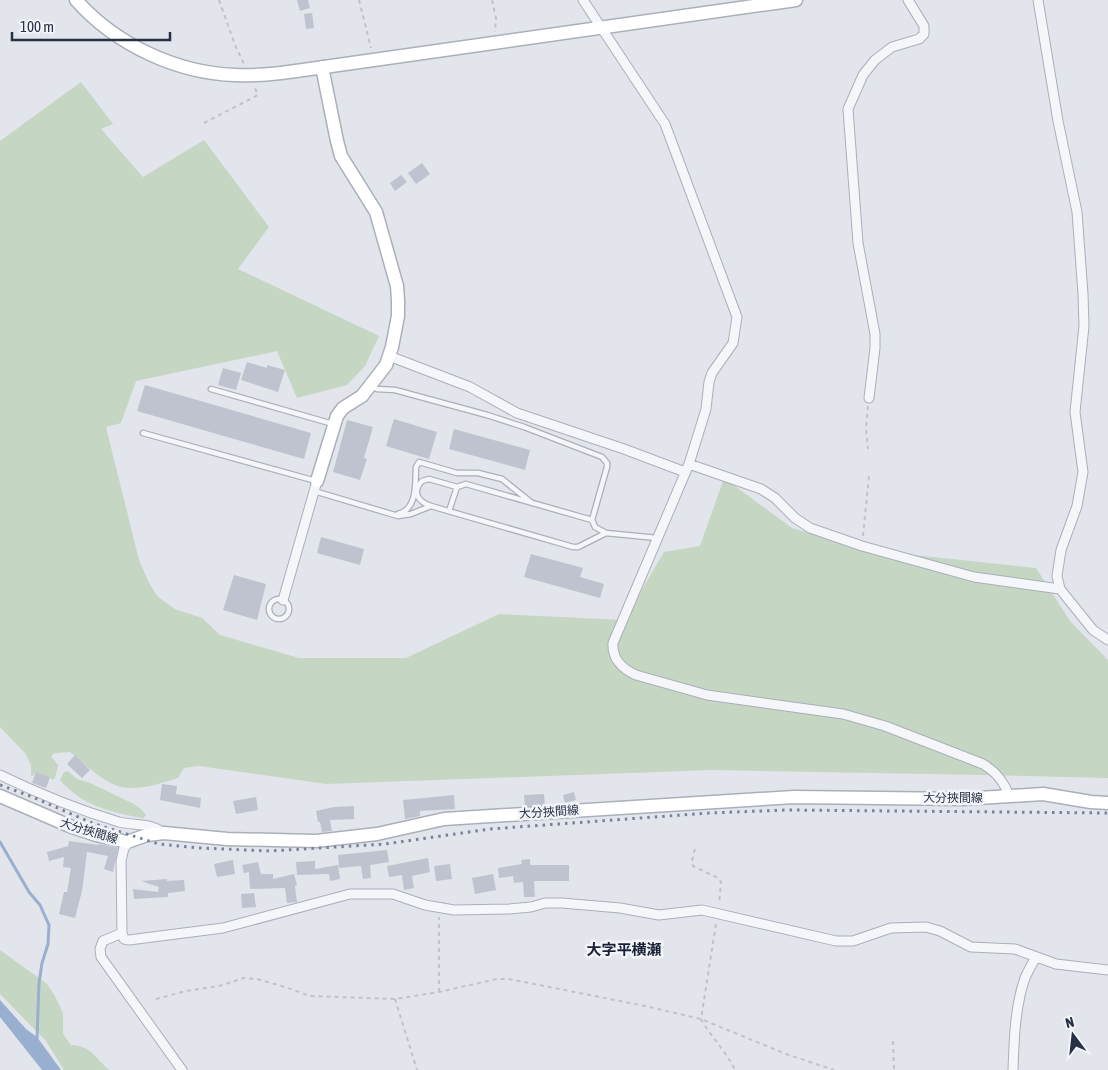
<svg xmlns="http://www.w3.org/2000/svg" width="1108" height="1070" viewBox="0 0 1108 1070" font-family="'Asap Condensed','Noto Sans JP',sans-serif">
  <rect width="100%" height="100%" fill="#e2e5ec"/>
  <path fill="#c5d6c2" d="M81,82L113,124L101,129L143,177L204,140L269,227L238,269L379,336L365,366L347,385L297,398L277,351L136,381L121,423L106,427L139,560L149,583L158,597L175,609L202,618L220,635L299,658H406L499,614L624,620L664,552L700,546L724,478L792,528L866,550L1036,568L1070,621L1108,660V778L984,775L712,770L327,784L199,766L184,768L178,778C162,783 144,789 127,788C106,786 86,765 70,752L55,753L51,756L58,765L55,778L52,780L50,777L36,772L33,776L31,775V765L25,753L0,727V141Z
    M68,771L77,779L90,783L134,804L142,810L146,815L143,818C112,813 81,805 60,780L64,772Z
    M0,950L47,984L55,996L63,1013V1034L71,1045C92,1046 95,1058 109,1070H64L46,1041L0,994Z"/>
  <path fill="#99afcf" d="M0,1000L26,1029L37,1037L61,1070H42L0,1017Z"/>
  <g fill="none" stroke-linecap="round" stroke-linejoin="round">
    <path stroke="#99afcf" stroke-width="3" d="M0,842L29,892L40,905L49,925L48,944L42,963L39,983L37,1039"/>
  </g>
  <path fill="#bec3cf" d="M297,0H308L310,8L300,11Z
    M312,13L314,28L306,29L304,14Z
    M422,163L430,174L416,184L408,173Z
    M401,175L407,182L395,191L390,183Z
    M247,362L267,368V365L285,370L278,392L241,380Z
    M223,368L241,373L236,390L218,385Z
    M145,385L311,433L304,459L137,411Z
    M394,419L437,432L429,459L386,446Z
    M347,420L373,427L364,458L367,459L360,480L333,472Z
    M454,429L530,450L525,470L449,449Z
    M321,537L364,549L360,565L317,553Z
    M531,554L583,568L580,577L604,584L600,598L524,577Z
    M234,575L266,584L257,620L223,610Z
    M75,755L90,770L82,778L67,764Z
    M36,772L50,777L46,788L32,783Z
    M162,784L177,786L176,794L201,798L200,808L160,800Z
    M574,792L576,800L565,803L563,795Z
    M544,794L545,805L525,806L524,795Z
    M454,795L455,809L420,811V816L405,819L403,800Z
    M256,797L258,810L236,814L233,801Z
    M354,806V819L330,820L332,831L322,832L320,822H318L316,811L334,807Z
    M69,841L99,845V844L118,848L113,872L104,869L108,856L87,852L82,891L75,918L59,914L64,892H67L71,868L63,867L64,857L49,861L47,852L68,846Z
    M387,850L389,862L370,865L371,878L363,879L361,866L339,868L338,855Z
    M428,858L430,872L412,876L414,888L404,890L402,875L389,877L387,866Z
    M530,859V865H569V881H534L535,897H524L523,882L514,883L513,876L499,878L498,868L522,864L521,860Z
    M233,860L235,874L217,877L214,864Z
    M315,861V869L338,865L340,879L330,881L329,874L297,875L296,862Z
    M258,862L261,874H273V879L294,874L297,885L295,886L297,902L287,903L285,888L250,889L249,872L244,873L242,865Z
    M450,864L452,879L436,881L434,866Z
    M493,874L496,890L475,894L472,878Z
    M167,879V881L184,880L185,891L168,893V897L134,899L133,889L158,892L159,887L141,881Z
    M254,893L256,907L242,908L241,894Z"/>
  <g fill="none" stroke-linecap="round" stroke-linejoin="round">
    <g stroke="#aaafba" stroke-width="7">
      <path id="lane" d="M370,386L377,389L395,390L487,415L524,427L602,457L607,463V467L592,520L595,527L606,533
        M211,389L333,424
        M143,433L316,481
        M314,491L398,516L411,514L431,506L573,547H578L606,533L657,538
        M431,506C419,502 411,493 422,481L429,479L457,487
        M449,511L457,487L466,484L592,520
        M398,514C418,509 415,483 416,467L419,462L457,473H478L502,479L532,503
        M269 609a10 10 0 1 1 20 0a10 10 0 1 1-20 0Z"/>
    </g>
    <g stroke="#aaafba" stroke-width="11">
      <path id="street" d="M583,0L665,124L737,317L733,343L712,373L709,382L706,409L689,464
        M1038,0L1058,121L1077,212L1083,294L1084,326L1075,412L1083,472L1077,506L1061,550L1057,576L1060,589L1093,630L1108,640
        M389,356L470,387L517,413L624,449L685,472
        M869,398L875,348V334L858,243L848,109L863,75L875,60L892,47L919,39L924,34V26L908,0
        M283,600L317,481
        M0,775C35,792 82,811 119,822C136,826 148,822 164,833
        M1009,796C1004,781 996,772 983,764L885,726L843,714L707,695L636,675C622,669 612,658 613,643L689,464L761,489L775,498L795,518L810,528L862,546L974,577L1060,589
        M130,841L124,848L121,861L122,933L124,939L129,940L223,928L350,894H393L425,905L454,910L509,909L531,907L545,903H562L620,908L659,915L702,910L836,941H853L891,928L926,927L940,931L971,947L1015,949L1056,964L1108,970
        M122,933L103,941L100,949L101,957L182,1070
        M1013,1070C1014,1040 1015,1006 1025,978C1028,971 1032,964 1036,957"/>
    </g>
    <g stroke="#aaafba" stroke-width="15">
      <path id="secondary" d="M76,0C115,44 176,73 235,75C256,76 276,74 296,71L796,0
        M317,481L337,416L343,408L362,396L386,365L392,347L398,316V300L397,286L376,212L341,156L337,141L322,67
        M0,796L72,827L96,835L127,842L147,835L164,833L227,839L316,841L377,834L444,819L794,797L963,799L1043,794L1091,802L1108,803"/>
    </g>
    <path stroke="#c0c3ca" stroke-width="2" stroke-dasharray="4 4" stroke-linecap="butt" d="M219,0L235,45L244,64
      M359,0L371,48
      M492,0L496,18L495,32
      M204,123L258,95L254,86
      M868,406L866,429L868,449
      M863,536L869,476
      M695,849L692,861L693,866L716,877L721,882L719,904
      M716,924L701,1019C711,1037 726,1051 735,1070
      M439,992V917
      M156,999L186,991L219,986L244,978L257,979L285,987L310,996L395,999L439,992L497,979H509L645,1006L701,1019L786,1054L834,1070
      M395,999L417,1070
      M893,1041L894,1070"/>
    <use href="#lane" stroke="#f5f6f9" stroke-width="4.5"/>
    <use href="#street" stroke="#f5f6f9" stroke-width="9"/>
    <use href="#secondary" stroke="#fff" stroke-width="12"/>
    <path stroke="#798297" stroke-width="3" stroke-dasharray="2.5 5" stroke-linecap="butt" d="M0,785L30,796L92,823L159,844L200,848L270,851L385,844L490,829L709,813L787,810L1108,813"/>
  </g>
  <g text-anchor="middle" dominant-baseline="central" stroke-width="5" stroke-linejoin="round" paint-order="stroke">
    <g font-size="12" fill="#283046" stroke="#f2f4f9">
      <text x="953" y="798">大分挾間線</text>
      <text transform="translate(549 812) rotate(-4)">大分挾間線</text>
      <text transform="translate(89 831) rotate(17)">大分挾間線</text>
    </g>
    <g font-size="15" font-weight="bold" fill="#1a2136" stroke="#f2f4f9">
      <text x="624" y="949">大字平横瀬</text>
    </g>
  </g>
  <g transform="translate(1073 1035) rotate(345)" stroke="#f2f4f9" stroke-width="4" paint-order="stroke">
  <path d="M0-4L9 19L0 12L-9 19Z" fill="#283046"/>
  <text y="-8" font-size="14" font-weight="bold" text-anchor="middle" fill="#283046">N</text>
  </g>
  <path d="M12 32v8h158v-8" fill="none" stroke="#283046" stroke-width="2.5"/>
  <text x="20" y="32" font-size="15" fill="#283046" stroke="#f2f4f9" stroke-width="4" paint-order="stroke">100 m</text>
</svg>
